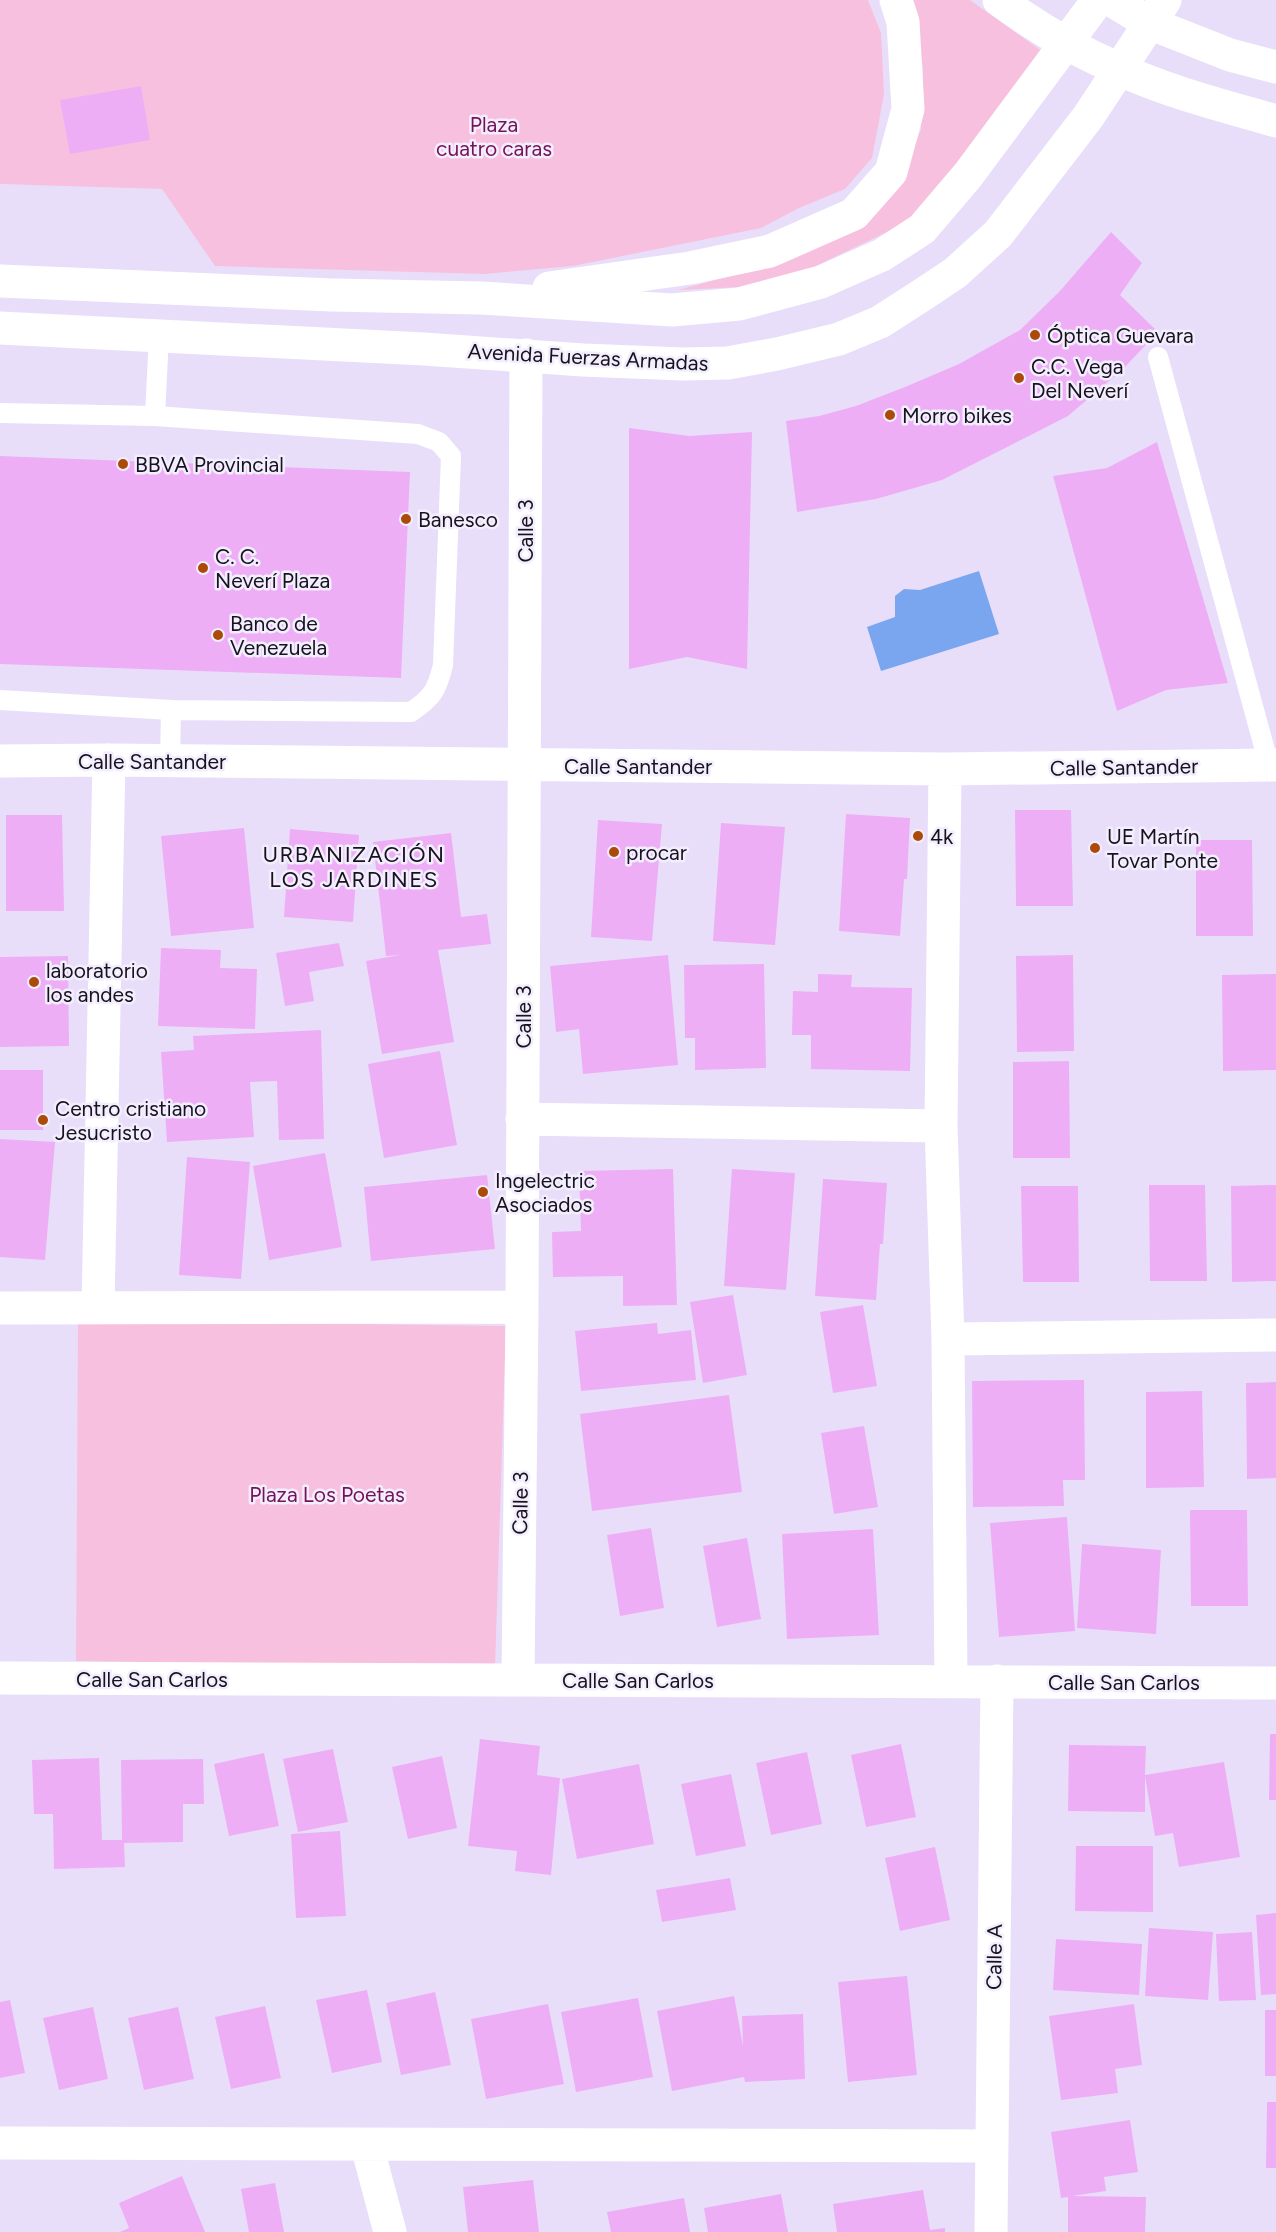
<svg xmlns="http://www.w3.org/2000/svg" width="1276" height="2232" viewBox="0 0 1276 2232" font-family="Figtree,sans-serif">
  <rect width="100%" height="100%" fill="#e9defa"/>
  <path fill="#f8c0df" d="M0,0H868L881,33L884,94L872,158L845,189L799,208L761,228L573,266L484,274L215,266L162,189L0,184Z
    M909,0H970L1046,54L919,212L891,230L814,267L742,287L678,290L790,260L900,185L921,129L923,68Z
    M78,1320L506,1326L495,1667L76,1661Z"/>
  <path fill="#7aa5ef" d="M979,571L999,634L881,671L867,627L895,617V596L904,589L920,590Z"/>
  <path fill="#eeaef6" d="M141,86L150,140L70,154L60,100Z
    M1111,232L1142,263L1120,295L1158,332L1123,369L1068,416L942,480L876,499L797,512L786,421L819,416L856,406L905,387L959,364L1020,330L1060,291Z
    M629,428L689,436L752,432L747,669L687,657L629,669Z
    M1157,442L1228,683L1166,690L1117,711L1053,476L1107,468Z
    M0,456L410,472L401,678L0,664Z
    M1015,810H1071L1073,906H1016Z
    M846,814L910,818L907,879H904L900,936L839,931Z
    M6,815H62L64,911H6Z
    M598,820L662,824L652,941L591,937Z
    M721,823L785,827L775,945L713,941Z
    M244,828L254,928L171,936L161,836Z
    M290,829L359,835L353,922L284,917Z
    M451,833L461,917L487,914L491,944L438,950L454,1042L382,1054L366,961L400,955L386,956L373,842Z
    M1196,840H1252L1253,936H1196Z
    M339,943L344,966L309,972L314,1001L285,1006L276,953Z
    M161,948L221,950L220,968L257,969L255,1029L158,1026Z
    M668,955L678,1065L583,1074L579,1029L556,1032L550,966Z
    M1073,955L1074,1051L1017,1052L1016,956Z
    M68,956L69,1046L0,1047V957Z
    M764,964L766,1068L695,1070V1038H685L684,965Z
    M818,974L852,975L851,987L912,988L910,1071L811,1069V1035H792L793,991L818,992Z
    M1276,974V1070L1223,1071L1222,975Z
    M321,1030L324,1139L279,1140L277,1081L250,1082L254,1137L167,1142L161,1052L194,1050L193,1036Z
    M440,1051L457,1145L384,1158L368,1064Z
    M1069,1061L1070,1158H1013V1062Z
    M0,1070H43V1130H0Z
    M0,1139L55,1142L45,1260L0,1257Z
    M325,1153L342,1247L269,1260L253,1166Z
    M187,1157L250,1162L241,1279L179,1275Z
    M673,1169L677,1305L623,1306V1276L553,1277L552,1232L581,1231L579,1171Z
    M732,1169L795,1173L786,1290L724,1286Z
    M487,1175L495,1249L371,1261L364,1187Z
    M823,1179L887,1183L883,1244H880L876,1300L815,1296Z
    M1149,1185H1205L1207,1281H1150Z
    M1276,1185V1281L1232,1282L1231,1186Z
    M1021,1186H1078L1079,1282H1023Z
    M733,1295L747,1375L703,1383L690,1302Z
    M863,1305L877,1386L833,1393L820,1312Z
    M657,1323L658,1334L691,1330L696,1380L581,1391L575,1331Z
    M1084,1380L1085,1480H1063L1064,1506L973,1507L972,1381Z
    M1276,1382V1478L1247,1479L1246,1383Z
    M1202,1391L1204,1487L1146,1488V1392Z
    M729,1395L742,1492L592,1511L580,1414Z
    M864,1426L878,1507L834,1514L821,1433Z
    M1190,1510H1247L1248,1606H1191Z
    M1067,1517L1075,1631L999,1637L990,1523Z
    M651,1528L664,1608L620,1616L607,1535Z
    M873,1529L879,1635L787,1639L782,1534Z
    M747,1538L761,1619L717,1627L703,1546Z
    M1082,1544L1161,1550L1156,1634L1077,1628Z
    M1270,1734H1276V1800H1269Z
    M480,1739L540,1746L537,1775L560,1778L551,1875L515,1871L517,1851L468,1846Z
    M901,1744L916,1817L866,1827L851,1755Z
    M1069,1745L1146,1746L1145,1775L1224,1762L1240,1857L1179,1867L1173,1833L1155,1836L1145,1776V1812L1068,1811Z
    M333,1749L348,1822L298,1832L283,1759Z
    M807,1752L822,1824L771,1835L756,1763Z
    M264,1753L279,1826L229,1836L214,1764Z
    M442,1756L457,1828L408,1839L392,1767Z
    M99,1758L102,1840H122L121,1760L203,1759L204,1804H183V1842L124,1843L125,1867L54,1869L53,1814H34L32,1760Z
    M639,1764L654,1844L577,1859L562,1779Z
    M731,1774L746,1846L696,1856L681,1784Z
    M340,1831L346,1916L296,1918L291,1834Z
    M1076,1846H1153V1912L1075,1911Z
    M935,1847L950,1920L900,1931L885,1858Z
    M730,1878L736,1910L662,1922L656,1890Z
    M1276,1913V1994L1261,1995L1256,1915Z
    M1149,1928L1213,1932L1208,2000L1145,1996Z
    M1252,1932L1256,2000L1219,2001L1216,1934Z
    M1056,1939L1142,1944L1139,1995L1053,1990Z
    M907,1976L917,2075L848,2082L838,1982Z
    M367,1990L382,2062L332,2073L316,2000Z
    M435,1992L451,2065L401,2075L386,2003Z
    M734,1996L743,2046L742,2016L803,2014L805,2079L745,2082L744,2077L672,2091L657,2011Z
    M638,1998L653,2077L576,2092L561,2012Z
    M10,2000L25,2073L0,2078V2002Z
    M548,2004L564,2084L486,2099L471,2019Z
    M1134,2004L1142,2065L1115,2069L1118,2093L1061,2100L1049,2016Z
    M265,2006L281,2078L231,2089L215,2017Z
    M93,2007L108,2079L59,2090L43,2018Z
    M178,2007L194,2079L144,2090L128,2018Z
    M1265,2010H1276V2076H1265Z
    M1267,2102H1276V2168H1266Z
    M1130,2120L1138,2172L1104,2177L1106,2191L1072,2196L1146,2197L1145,2232H1068V2197L1061,2198L1051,2132Z
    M182,2176L205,2232H120L129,2228L119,2203Z
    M533,2180L539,2232H468L463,2187Z
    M275,2183L284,2232H249L241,2189Z
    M923,2190L930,2230L945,2228V2232H837L833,2204Z
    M781,2194L788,2232H708L704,2208Z
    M684,2198L690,2232H611L607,2212Z"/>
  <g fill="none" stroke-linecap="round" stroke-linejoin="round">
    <path stroke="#fff" stroke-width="20" d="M1158,357L1269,765
      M0,413L155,416L418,434L439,442L451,456L443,665C437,690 433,697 411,712L171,710L170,761
      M155,416L159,335
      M0,700L171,710"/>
    <path stroke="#fff" stroke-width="33" d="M0,761L109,760L945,769L1276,765
      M945,769L941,1126L948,1339L951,1681
      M522,1119L941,1126
      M98,1307L109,760
      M0,1308L522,1307
      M948,1339L1276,1335
      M0,1678L1276,1683
      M518,1679L522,1307L526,355
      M0,2143L992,2146
      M367,2146L390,2232
      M991,2232L997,1681"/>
    <path stroke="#fff" stroke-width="33" d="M999,0C1036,27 1077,51 1119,69C1168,92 1224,106 1276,121
      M1111,0L1149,23L1230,55L1276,67
      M0,281L332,295L481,298L672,310L739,304L821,282L882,255L922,229L968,175L1098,0
      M549,288L690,268L770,251L854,214L891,172L908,109L903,22L896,0
      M0,328L424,349L583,360L683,364L728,363L777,354L839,339L880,322L922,295L955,273L998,234L1088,117L1165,0"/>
  </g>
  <g fill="#ac4a09" stroke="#f3eefd" stroke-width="2">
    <circle cx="1035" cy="335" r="6"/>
    <circle cx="1019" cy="378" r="6"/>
    <circle cx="890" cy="415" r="6"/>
    <circle cx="123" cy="464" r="6"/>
    <circle cx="406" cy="519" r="6"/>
    <circle cx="203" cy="568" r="6"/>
    <circle cx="218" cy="635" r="6"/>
    <circle cx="918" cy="836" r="6"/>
    <circle cx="1095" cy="848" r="6"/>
    <circle cx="614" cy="852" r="6"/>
    <circle cx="34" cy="982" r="6"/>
    <circle cx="43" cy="1120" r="6"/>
    <circle cx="483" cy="1192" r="6"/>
  </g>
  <g text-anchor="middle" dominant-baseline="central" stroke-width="5" stroke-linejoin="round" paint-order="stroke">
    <g font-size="21" fill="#751257" stroke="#f3eefd">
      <text x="494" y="124">Plaza<tspan x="494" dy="24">cuatro caras</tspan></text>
      <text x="327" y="1494">Plaza Los Poetas</text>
    </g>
    <g font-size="21" fill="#17121e" stroke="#f3eefd" text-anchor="start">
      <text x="1047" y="335">Óptica Guevara</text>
      <text x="1031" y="366">C.C. Vega<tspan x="1031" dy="24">Del Neverí</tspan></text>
      <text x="902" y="415">Morro bikes</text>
      <text x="135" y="464">BBVA Provincial</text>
      <text x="418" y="519">Banesco</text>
      <text x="215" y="556">C. C.<tspan x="215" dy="24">Neverí Plaza</tspan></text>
      <text x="230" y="623">Banco de<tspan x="230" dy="24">Venezuela</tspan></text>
      <text x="930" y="836">4k</text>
      <text x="1107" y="836">UE Martín<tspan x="1107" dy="24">Tovar Ponte</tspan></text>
      <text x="626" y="852">procar</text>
      <text x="46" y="970">laboratorio<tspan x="46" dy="24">los andes</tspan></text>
      <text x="55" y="1108">Centro cristiano<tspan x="55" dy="24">Jesucristo</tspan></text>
      <text x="495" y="1180">Ingelectric<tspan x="495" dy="24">Asociados</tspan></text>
    </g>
    <g font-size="21" fill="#17121e" stroke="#f3eefd">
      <text transform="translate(588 357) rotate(3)">Avenida Fuerzas Armadas</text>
      <text transform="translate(525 531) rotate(-90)">Calle 3</text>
      <text x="152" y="761">Calle Santander</text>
      <text x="638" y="766">Calle Santander</text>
      <text transform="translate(1124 767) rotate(-1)">Calle Santander</text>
      <text transform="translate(523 1017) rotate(-90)">Calle 3</text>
      <text transform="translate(520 1503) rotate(-89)">Calle 3</text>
      <text x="152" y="1679">Calle San Carlos</text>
      <text x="638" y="1680">Calle San Carlos</text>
      <text x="1124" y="1682">Calle San Carlos</text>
      <text transform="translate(994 1957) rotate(-89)">Calle A</text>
    </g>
    <g font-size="22" letter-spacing="1.5" fill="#17121e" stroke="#f3eefd">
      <text x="354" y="854">URBANIZACIÓN<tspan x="354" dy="25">LOS JARDINES</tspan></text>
    </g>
  </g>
</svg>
